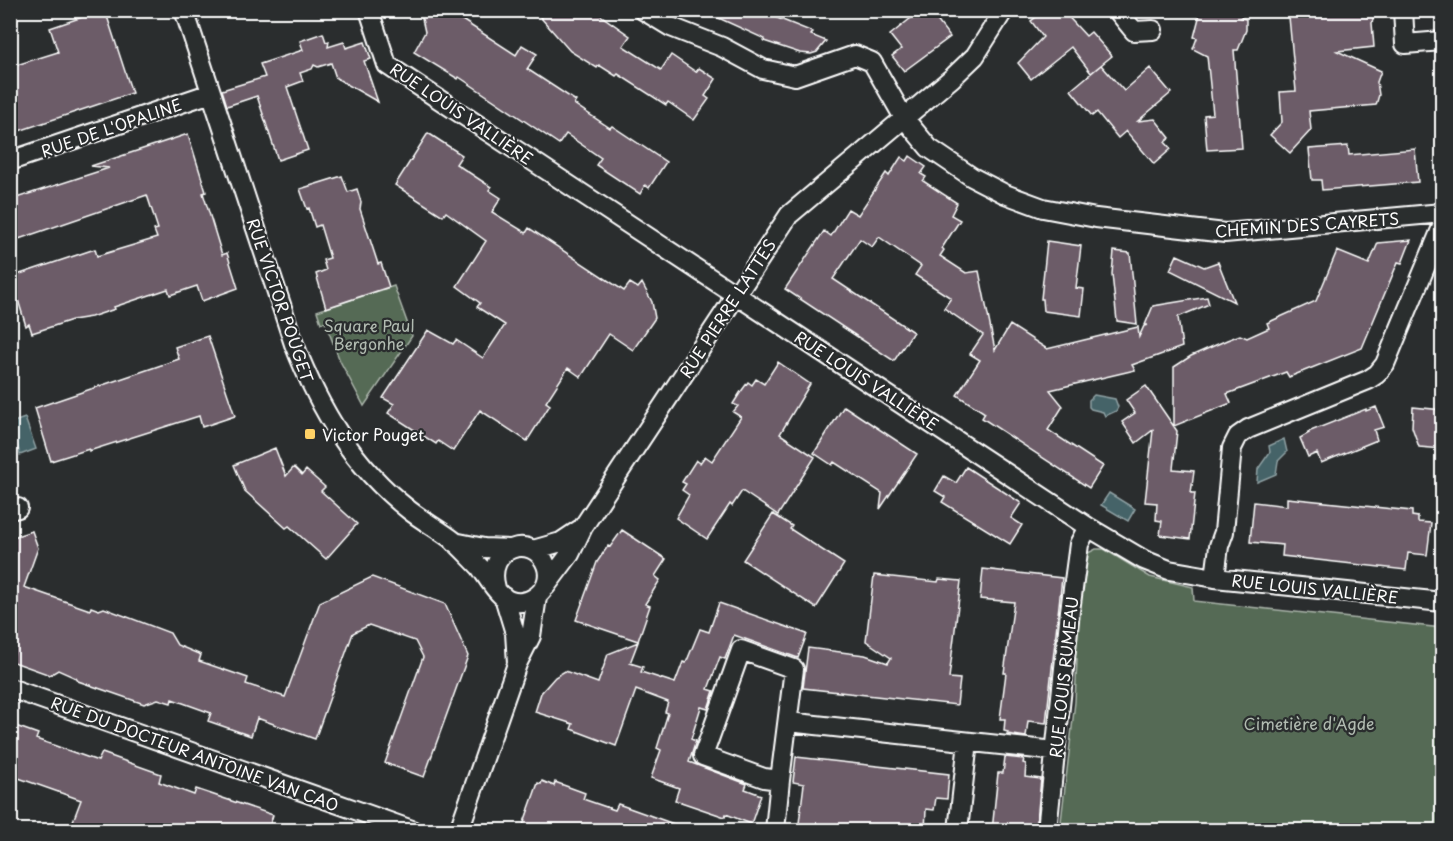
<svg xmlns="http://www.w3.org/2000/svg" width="1453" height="841" viewBox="0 0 1453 841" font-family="'Playpen Sans',sans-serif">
  <rect width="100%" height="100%" fill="#2a2d2e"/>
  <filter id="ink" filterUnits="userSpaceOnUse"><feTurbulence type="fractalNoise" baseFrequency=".0167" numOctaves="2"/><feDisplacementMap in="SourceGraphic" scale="12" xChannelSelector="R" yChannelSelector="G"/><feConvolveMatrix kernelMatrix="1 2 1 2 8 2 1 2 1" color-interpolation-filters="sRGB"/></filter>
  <g filter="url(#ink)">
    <path fill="#556a55" stroke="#aab4aa" stroke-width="1.5" d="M394,286L412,336L364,406L340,361L325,322L321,323L317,311Z
      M1096,549H1104L1150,577L1193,587L1194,601L1442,628V830H1060L1075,702L1077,659H1071L1086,554Z"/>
    <path fill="#456367" stroke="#8fa1a4" stroke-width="1.5" d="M1094,395L1115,399L1118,407L1116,411L1105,416L1103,412L1091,409L1089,407V400Z
      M25,418L36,449L20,455L11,423Z
      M1284,439L1287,452L1278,461L1276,474L1257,482L1258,469L1270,452L1269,446Z
      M1109,493L1135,509L1128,521L1101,505Z"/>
    <path fill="#6c5c67" stroke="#fff" stroke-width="1.5" d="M103,10H105L132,93L10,134V67L58,52L50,28Z
      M420,10H465L459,18L516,55L522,45L537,54L527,69L576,101L574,104L610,128L612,126L666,162L649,188L645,185L640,194L596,165L601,158L566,134L559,144L459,77L458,79L414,52L425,32Z
      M534,10H593L630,36L623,46L661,70L671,55L696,72L699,68L716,79L705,96L709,99L694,120L668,102L666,105L618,74L616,76L599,65L597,68L570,51Z
      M701,10H778L775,17L813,32L811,35L826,41L817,52L811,54L800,53L764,41L765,39Z
      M921,10H929L950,37L904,71L892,56L901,49L890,35Z
      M1201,10H1243L1241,18L1246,19V30L1238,50H1234L1242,148L1207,150L1204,115L1213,114L1207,56L1193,49L1197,38L1194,37Z
      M1326,10H1375L1372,23L1374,47L1337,51L1381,71L1377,82L1379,95L1376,105L1309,111L1311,130L1290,153L1270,135L1282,122L1280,92L1296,91L1289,17L1325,13Z
      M1044,11H1063L1086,36L1091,32L1112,56L1091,73L1071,47L1031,79L1018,63L1043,37L1031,21Z
      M323,33L326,42L329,41L328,47L344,42L346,48L365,42L371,59L364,61L378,102L336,78L331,63L318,67L314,65L312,69L300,73L303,81L287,87L308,150L278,160L257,96L227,106L222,90L265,77L260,64L303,50L300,41Z
      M1101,65L1124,91L1150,68L1171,93L1138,121L1155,119L1170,138L1165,142L1171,149L1154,164L1126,131L1118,138L1097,112L1092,116L1071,90Z
      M428,133L462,155L456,164L491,187L489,190L501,198L492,212L526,233L529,228L624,291L630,283L638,288L642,283L652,302L655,318L633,350L609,334L581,377L568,368L546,402L550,405L527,441L480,410L453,451L438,441L436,444L388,413L394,404L383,398L428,330L453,344L456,340L483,358L505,325L477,307L480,303L457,286L486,241L446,212L443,216L395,185Z
      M188,134L206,192L203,193L222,255L227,253L238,288L202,301L197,286L170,295L168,289L114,307L115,309L91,317L72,320L32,333L29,324L26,326L11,277L95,249L97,256L157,238L154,230L158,229L147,195L10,242V200L109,168L91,166Z
      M1348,146L1349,155L1415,149L1418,182L1322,190L1321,180H1312L1309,149Z
      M910,156L926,167L921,174L926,177L923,181L957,203L951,215L960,220L942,248L944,250L940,256L966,273L979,271L995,350L1010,325L1047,349L1138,327L1139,337L1144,326L1148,325H1145L1153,306L1207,297L1209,304L1178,317L1182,347L1132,365L1135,370L1050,390L1063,406L1048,430L1103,466L1089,488L982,418L985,413L957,395L980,360L970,354L983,335L944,308L951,298L915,275L921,266L879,237L872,247L860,239L833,279L913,332L894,361L785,289L824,231L831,236L848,209L858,215L886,173L889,176L901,157L907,161Z
      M342,176L348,192L357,189L361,202L360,209L378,264L381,263L389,287L326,308L316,274L326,270L323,260L330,258L320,225L315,227L309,208L307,209L300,189Z
      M1411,240L1402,263L1398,262L1362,348L1289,377L1286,372L1227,394L1231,403L1174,426V367L1191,356L1227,340L1240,335L1247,338L1269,328L1267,323L1316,301L1337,251L1369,264L1378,243Z
      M1047,241L1081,246L1076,288L1084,289L1081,316L1044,311L1043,299H1041Z
      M1114,251L1130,253L1137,324L1117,321L1112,274Z
      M1177,255L1204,267L1218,262L1234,302L1170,270Z
      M208,336L235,416L202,427L199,416L89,451V449L51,461L35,408L179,359L175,347Z
      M778,362L810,384L780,434L815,457L778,515L742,491L732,506L730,504L707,539L676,518L689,495L682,490L686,484L682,482L696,460L700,463L705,456L712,461L741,417L733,412L738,406L733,404L740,393L748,382L752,385L756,379L764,384Z
      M1146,386L1177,431L1173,469L1194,471L1191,493H1195L1190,539L1160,535L1162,521L1156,520L1157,503L1145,502L1153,430L1136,443L1122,422L1135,413L1126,400Z
      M844,406L917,454L880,509L882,493L834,462L832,465L814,453Z
      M1376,407L1384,427L1374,430L1377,440L1321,463L1317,453L1308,457L1300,438L1309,433L1308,432L1366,409V411Z
      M1413,407L1443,410V449L1419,447L1412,427Z
      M275,448L286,476L294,467L302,475L306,470L325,487L321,491L357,524L326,559L289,526L286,528L245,491L234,465Z
      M966,467L1021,503L1011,518L1022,525L1010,544L942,502L945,497L935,491L944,476L956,483Z
      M1287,498L1412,511V516L1418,517V522L1431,523L1427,555L1408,553L1406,570L1282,556L1283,545L1250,542L1254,502L1287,506Z
      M773,514L792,526L790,529L844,564L816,608L743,560Z
      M622,530L666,559L655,576L660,580L645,604L650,606L638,641L576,620L597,562L608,546L610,547Z
      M32,531L38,548L24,587L90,610L91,607L99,610L104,608L170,633L177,645L201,655L199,661L248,678L246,684L285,697L320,602L372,577L445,604L468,656L424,777L385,763L423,657L415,641L369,625L353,633L315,739L257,718L251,736L208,721L211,713L172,699L171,703L158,699L144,704L78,681L76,678L58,670L50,675L11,661L14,653L10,652V538Z
      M983,569L1062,578L1046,723L1028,721L1026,737L1007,734L1008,732L1004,731L1005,719H1000L1006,673H1004L1014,602L980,599Z
      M874,575L938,582L939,579L961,581L949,678L960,679L957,705L803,688L808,648L865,655L888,663L891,658L866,641Z
      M719,603L807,634L798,658L734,635L725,659L720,657L708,689L714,691L708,709L701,707L691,739L696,741L689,762L747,784L745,789L761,795L751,824L726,814L725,817L675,800L679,788L651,778L661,750L657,748L668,713L665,712L668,702L636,690L616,746L571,729L573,724L535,712L541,693L555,677L565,671L598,683L608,654L638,642L630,663L643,667L641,672L675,683L683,662L686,663L700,629L709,632Z
      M10,724L38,734L36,739L98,761L102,753L161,774L159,782L194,795L196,789L273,815L268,831H73L76,822L73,821L81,800L10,775Z
      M796,757L949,774L947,799L936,798L934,810L926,809L925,831H798L804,784L793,782Z
      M1005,757L1024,759L1023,763L1026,764L1025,777L1041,779L1036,831H992L998,773H1003Z
      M542,781L554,786L555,782L585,793L583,799L615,810L618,804L685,828L684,831H521L538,783L541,784Z"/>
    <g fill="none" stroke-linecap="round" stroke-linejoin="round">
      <g stroke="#fff" stroke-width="22">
        <path id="street" d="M184,10L294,344C320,410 352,465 409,510C423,521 440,530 454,541C463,549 472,559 480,567C487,577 493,588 502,596C523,614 556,590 546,565C533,532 484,547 496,588
          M369,10L387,65L1088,527L1144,560L1169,570L1215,578L1442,602
          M643,10L671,27L722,47L763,69L795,76L855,55L872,62L904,118L929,148L972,177L1005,194L1043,208L1096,218L1225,233L1442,213
          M1117,10L1134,31L1153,30
          M1403,10L1405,44L1442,41
          M10,161L211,93
          M10,510L18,508
          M454,542L484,548L510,549
          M533,550L561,542L582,528
          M1215,578L1219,546L1224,532L1232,448L1238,436L1248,429L1368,380L1377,374L1385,364L1442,227
          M546,586L570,554L583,527L789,215L952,78L975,56L1004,10
          M504,597L515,633L517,663
          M10,688L412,830
          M788,722L1055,751
          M459,830L517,664L531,636L537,597
          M775,830L780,780L764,778L703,756L741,650L794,669L780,780
          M958,830L968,742
          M1047,830L1070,611L1079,544L1088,527"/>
      </g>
      <use href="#street" stroke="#2a2d2e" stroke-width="18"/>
    </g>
  </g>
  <rect fill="#ffd166" stroke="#2a2d2e" stroke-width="2" x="304" y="428" width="12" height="12" rx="3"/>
  <g text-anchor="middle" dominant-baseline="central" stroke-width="4.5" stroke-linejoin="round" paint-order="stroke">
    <g font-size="16" fill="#fff" stroke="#2a2d2e">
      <text transform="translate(462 113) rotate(34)">RUE LOUIS VALLIÈRE</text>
      <text transform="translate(111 127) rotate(-19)">RUE DE L'OPALINE</text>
      <text transform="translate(1307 224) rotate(-4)">CHEMIN DES CAYRETS</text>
      <text transform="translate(281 300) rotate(71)">RUE VICTOR POUGET</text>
      <text transform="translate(727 308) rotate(-57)">RUE PIERRE LATTES</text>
      <text transform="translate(867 380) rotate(33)">RUE LOUIS VALLIÈRE</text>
      <text transform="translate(1315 588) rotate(6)">RUE LOUIS VALLIÈRE</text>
      <text transform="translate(1063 677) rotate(-84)">RUE LOUIS RUMEAU</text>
      <text transform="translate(195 753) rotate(20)">RUE DU DOCTEUR ANTOINE VAN CAO</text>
    </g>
    <g font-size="16" fill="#b2bcb2" stroke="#2a2d2e">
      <text x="369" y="325">Square Paul<tspan x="369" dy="18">Bergonhe</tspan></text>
      <text x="1309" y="723">Cimetière d'Agde</text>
    </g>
    <g font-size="16" fill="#fff" stroke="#2a2d2e" text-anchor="start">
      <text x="322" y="434">Victor Pouget</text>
    </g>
  </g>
  <rect width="1453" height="841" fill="none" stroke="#2a2d2e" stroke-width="36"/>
  <rect x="18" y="18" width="1417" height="805" fill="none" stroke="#fff" stroke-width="2" filter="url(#ink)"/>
</svg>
